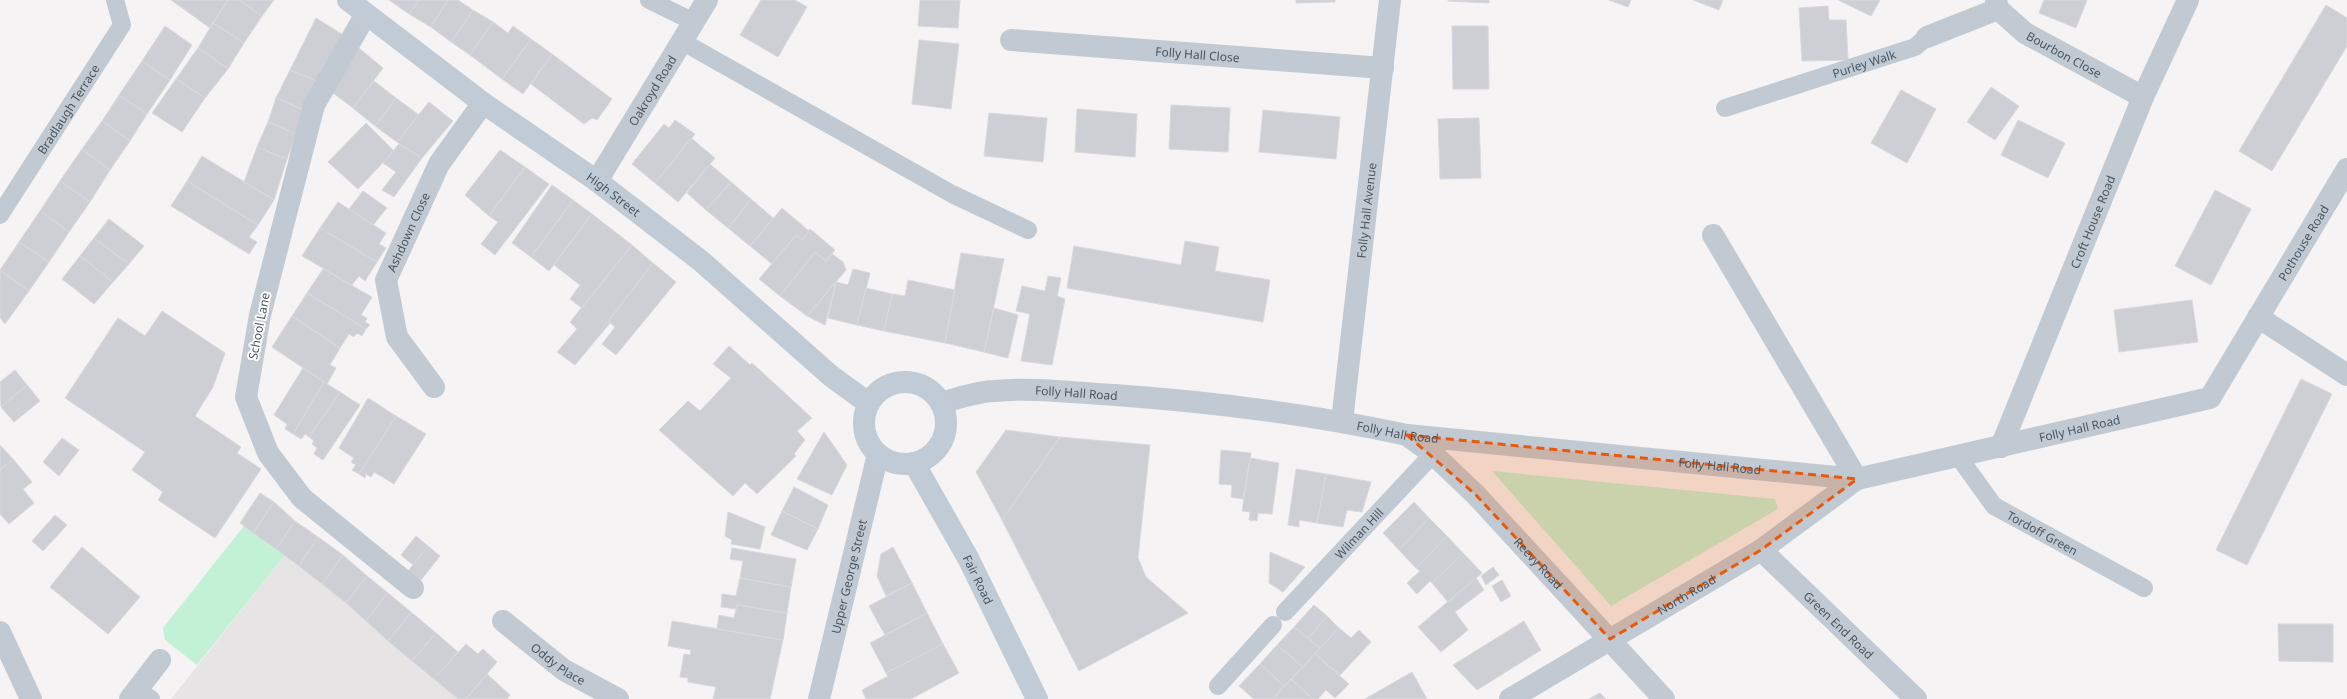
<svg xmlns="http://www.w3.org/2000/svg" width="2347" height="699" viewBox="0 0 2347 699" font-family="'Noto Sans',sans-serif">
  <rect width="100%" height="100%" fill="#f5f3f3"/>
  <path fill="#e6e4e5" d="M285,555L346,603L458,699H171Z"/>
  <path fill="#c3f1d5" d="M1492,471L1775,499L1778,509L1611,606Z
    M244,526L285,555L197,665L165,640L163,628Z"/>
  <path fill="#cdcfd5" stroke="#d7d9de" d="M171,0H228L210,28Z
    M228,0H239L262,16L244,43L213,23Z
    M239,0H274L262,16Z
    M389,0H419L409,14Z
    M419,0H448L431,27L409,14Z
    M448,0H458L473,10L451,42L431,27Z
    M761,0H795L807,7L778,57L740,35Z
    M920,0H960L958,28L918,26Z
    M1296,0H1335V2L1296,3Z
    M1448,0H1489V3L1448,1Z
    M1609,0H1631L1628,7Z
    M1693,0H1723L1719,10Z
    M1838,0H1880L1871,16Z
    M2044,0H2087L2076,28L2039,13Z
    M2326,5L2347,18V46L2272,171L2239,151Z
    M1828,6L1829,20H1846L1848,60L1802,61L1799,8Z
    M473,10L493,22L470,55L451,42Z
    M316,18L343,35L321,83L290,70Z
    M493,22L508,33L513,26L531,39L502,79L470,55Z
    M213,23L244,43L228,69L198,48Z
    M165,26L192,45L170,80L142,61Z
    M1452,26H1488L1489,89H1453Z
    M531,39L552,54L523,94L502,79Z
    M919,40L959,44L951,109L912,104Z
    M198,48L228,69L205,98L176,79Z
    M359,48L383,68L353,108L329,90Z
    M552,54L612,99L597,120L592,118L584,124L531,84Z
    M142,61L170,80L147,114L119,95Z
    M290,70L321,83L306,111L276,98Z
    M176,79L205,98L182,132L152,113Z
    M374,81L396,98L375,126L353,108Z
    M1991,87L2019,106L1995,140L1967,122Z
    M1901,90L1936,109L1907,163L1871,143Z
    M119,95L147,114L130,141L102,121Z
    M276,98L306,111L296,134L268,122Z
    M396,98L419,115L397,142L375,126Z
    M429,102L453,121L422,158L397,142Z
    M1171,105L1230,108L1228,152L1169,149Z
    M1077,109L1137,114L1135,157L1075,152Z
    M1263,110L1340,117L1336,159L1259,152Z
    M989,113L1047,118L1043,162L984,156Z
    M1479,118L1481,178L1440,179L1438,119Z
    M675,120L695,134L655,183L632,164L664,124L669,128Z
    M2018,120L2065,143L2048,178L2001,155Z
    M102,121L130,141L110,170L82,149Z
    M268,122L296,134L287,159L257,147Z
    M366,123L394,151L358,189L328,162Z
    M691,138L715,158L678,202L655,183Z
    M399,144L422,158L394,197L382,190L396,172L383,163Z
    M257,147L287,159L274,200L244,182Z
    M82,149L110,170L90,202L60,181Z
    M500,150L525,167L489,216L465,195Z
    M202,156L274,200L258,225L187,181Z
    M710,164L731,182L706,210L687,193Z
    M525,167L549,184L495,255L481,244L498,222L489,216Z
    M60,181L90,202L69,232L40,211Z
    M187,181L258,225L249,237L257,242L249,254L171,206Z
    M731,182L751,199L728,228L706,210Z
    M552,185L573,200L531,257L512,243Z
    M2215,190L2251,209L2211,285L2175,266Z
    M363,191L387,208L373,225L349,209Z
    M751,199L773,218L750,246L728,228Z
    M573,200L592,214L549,271L531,257Z
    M338,202L386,233L379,244L386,248L377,262L320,228Z
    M782,208L809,231L802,240L796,235L772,264L750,246Z
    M40,211L69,232L49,262L19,242Z
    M592,214L632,245L582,308L570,299L580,285L554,265Z
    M109,219L144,246L129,264L94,238Z
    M320,228L377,262L365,281L359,276L352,285L302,256Z
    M810,229L835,250L826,261L815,252L780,296L759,279L796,235L802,240Z
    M94,238L129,264L113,282L80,256Z
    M1185,241L1219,247L1215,271L1270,280L1263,322L1067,288L1074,246L1181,265Z
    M19,242L49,262L29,291L0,270Z
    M632,245L653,263L608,321L610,323L575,365L557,352L577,329L570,322Z
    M815,252L826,261L832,254L843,262L846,270L807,316L780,296Z
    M961,253L1004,259L984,352L945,343Z
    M80,256L113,282L94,304L62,279Z
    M653,263L676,282L616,355L602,344L615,327L608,321Z
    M323,269L372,297L361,315L367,318L365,322L370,325L366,329L307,293Z
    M853,269L870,273L857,325L828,318L836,282L848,285Z
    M0,270L29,291L5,324L0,318Z
    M1048,276L1061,278L1057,296L1065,299L1052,365L1021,361L1030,314L1016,311L1022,286L1045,291Z
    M908,280L955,290L945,343L884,331L892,294L905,296Z
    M836,282L825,325L807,316Z
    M866,288L892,294L884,331L857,325Z
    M307,293L366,329L362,336L357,333L354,337L349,334L340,348L292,316Z
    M2192,300L2198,342L2119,352L2114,310Z
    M994,308L1018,315L1008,358L984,352Z
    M162,311L225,353L213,387L195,416L241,447L237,453L261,469L215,538L158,500L163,492L132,470L145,452L65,398L118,318L145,336Z
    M292,316L340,348L330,365L336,368L327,384L272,347Z
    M729,346L750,365L752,363L812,418L797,431L805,440L794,454L796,456L757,494L745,483L733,496L659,430L688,401L700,411L731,378L713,364Z
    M303,368L324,382L293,434L285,429L287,424L274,415Z
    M15,370L27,385L1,407L0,382Z
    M2301,379L2332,394L2247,565L2216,550Z
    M324,382L340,392L309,437L305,434L301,439L293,434Z
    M27,385L40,401L14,422L1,407Z
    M340,392L360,405L323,460L314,454L317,448L312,444L314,441L309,437Z
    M368,398L396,416L359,474L352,470L356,465L351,462L354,458L339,448Z
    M396,416L426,434L394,484L374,472L371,477L366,474L365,478L359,474Z
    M1006,430L1060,437L1002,520L976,472Z
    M824,432L847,465L832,495L797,479Z
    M1060,437L1150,445L1138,558L1146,577L1188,613L1079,671L1002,520Z
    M62,438L79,450L59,476L43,462Z
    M0,445L13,459L0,470Z
    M1221,450L1251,453L1243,499L1231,497L1232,485L1219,484Z
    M1250,458L1279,463L1272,514L1258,513L1257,521L1249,520L1250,512L1242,511Z
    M13,459L32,482L23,489L34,503L9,524L0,514V470Z
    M1296,469L1326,474L1317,523L1299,520V527L1288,525Z
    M1326,474L1371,482L1362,512L1347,510L1343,527L1317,523Z
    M794,487L828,505L818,529L782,511Z
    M260,493L274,502L253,533L240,523Z
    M274,502L295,521L276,549L253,533Z
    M1414,502L1429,518L1399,550L1383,533Z
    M782,511L818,529L807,550L771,535Z
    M728,512L765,527L760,549L731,544L732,540L725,536Z
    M55,515L67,525L43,551L32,541Z
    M1429,518L1447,536L1416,568L1399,550Z
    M295,521L318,537L299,566L276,549Z
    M416,536L428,546L413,565L401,555Z
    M1447,536L1463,553L1432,583L1430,581L1417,594L1407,583L1420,571L1416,568Z
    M318,537L343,555L322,584L299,566Z
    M428,546L440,556L421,580L408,571Z
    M82,547L140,597L108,634L50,587Z
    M893,547L912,583L886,596L877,576L881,554Z
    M732,548L796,559L791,587L740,578L743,561L730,559Z
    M1270,552L1305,567L1283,592L1269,583Z
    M1463,553L1482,573L1448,602L1432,583Z
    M343,555L367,576L346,603L322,584Z
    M1493,567L1499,575L1486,585L1481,576Z
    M367,576L388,593L366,621L346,603Z
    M740,578L791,587L787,613L737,605L736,609L721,607L722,594L736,596Z
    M1476,578L1484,590L1455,612L1468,630L1441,652L1418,627Z
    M1502,580L1511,596L1501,602L1492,586Z
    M912,583L927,613L885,635L869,606Z
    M388,593L411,612L388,641L366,621Z
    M737,605L787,613L783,640L717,629L719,615L734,618Z
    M1314,605L1327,616L1308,638L1294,627Z
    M411,612L436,633L412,661L388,641Z
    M927,613L943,644L886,673L870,643Z
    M1327,616L1339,628L1320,648L1308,638Z
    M672,621L783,640L770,699H713L716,687L688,682V678L680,677L684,654L690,655L691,650L668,646Z
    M1524,621L1541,650L1477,690L1453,665Z
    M2278,624H2333V662L2279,661Z
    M1294,627L1320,648L1303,667L1277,645Z
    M1339,628L1351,638L1359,630L1371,642L1340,675L1315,654Z
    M436,633L458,652L434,679L412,661Z
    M466,644L478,654L483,649L497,662L466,699H458L434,679Z
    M943,644L959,673L911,699H866L862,690L888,676L886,673Z
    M1277,645L1303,667L1284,686L1260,664Z
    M1315,654L1349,684L1335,698L1326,690L1318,699H1313L1291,679Z
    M1260,664L1284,686L1273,699H1254L1239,686Z
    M1412,672L1427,699H1365Z
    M487,674L510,695L507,699H466Z
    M1291,679L1313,699H1273Z
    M1600,693L1606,699H1589Z"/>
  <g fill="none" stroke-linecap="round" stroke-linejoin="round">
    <g stroke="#c1cad2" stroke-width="18">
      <path d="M649,0L694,22"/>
      <path d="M683,42L952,194L1028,230"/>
      <path id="s1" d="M1725,108L1915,47L1927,37"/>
      <path id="s2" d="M0,215L122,25L115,0"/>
      <path id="s3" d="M1958,456L1994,506L2144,588"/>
      <path id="s4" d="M1285,612L1433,454"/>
      <path d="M1218,686L1273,625"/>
      <path d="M137,690L151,699"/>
    </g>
    <g stroke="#c1cad2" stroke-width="22">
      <path id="s5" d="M1996,0L1998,9L2025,33L2143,97"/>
      <path d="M366,14L314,105L260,315L246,397L268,453L302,498L413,588"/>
      <path d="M1927,37L1998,9"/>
      <path id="s6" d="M1011,40L1383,68"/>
      <path id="s7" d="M597,181L707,0"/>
      <path d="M2258,317L2347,375"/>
      <path id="s8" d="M434,387L397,337L386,280L439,164L483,103"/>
      <path id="s9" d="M941,403C958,398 975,392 994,391C1034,387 1075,393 1115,395C1213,402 1310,414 1407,435L1857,479L2210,398L2347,169"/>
      <path id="s10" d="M1342,421L1390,0"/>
      <path id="s11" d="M1407,435L1433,454L1476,495L1664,699"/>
      <path id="s12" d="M2001,447L2143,97L2188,0"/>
      <path id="s13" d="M1761,550L1916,699"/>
      <path id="s14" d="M503,621L564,670L618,699"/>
      <path d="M0,632L31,699"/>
      <path d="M130,699L160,660"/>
      <path id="s15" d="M819,699L878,454"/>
      <path id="s16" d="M1510,699L1761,550L1857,479L1713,235"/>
    </g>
    <g stroke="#c1cbd6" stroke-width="22">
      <path id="s17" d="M348,0L483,103L597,181L701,261L831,376L868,403"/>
      <circle cx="905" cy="423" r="41"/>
      <path id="s18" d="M914,463L968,558L1037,699"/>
    </g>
  </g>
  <path fill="#e8590c" fill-opacity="0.2" stroke="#e8590c" stroke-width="3" stroke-dasharray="8 5" stroke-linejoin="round" d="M1407,435L1857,479L1761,550L1610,639L1476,495Z"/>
  <g text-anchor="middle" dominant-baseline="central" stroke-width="4" stroke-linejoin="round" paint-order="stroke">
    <g font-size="12" fill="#4a5661" stroke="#fff">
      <text stroke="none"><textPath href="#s6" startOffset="187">Folly Hall Close</textPath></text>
      <text stroke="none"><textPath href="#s5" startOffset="90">Bourbon Close</textPath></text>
      <text stroke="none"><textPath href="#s1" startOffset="146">Purley Walk</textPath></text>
      <text stroke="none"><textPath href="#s7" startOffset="106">Oakroyd Road</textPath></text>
      <text stroke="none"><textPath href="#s2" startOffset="126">Bradlaugh Terrace</textPath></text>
      <text stroke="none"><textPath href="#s17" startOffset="329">High Street</textPath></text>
      <text stroke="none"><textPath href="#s10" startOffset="212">Folly Hall Avenue</textPath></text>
      <text stroke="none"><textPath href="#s12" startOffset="243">Croft House Road</textPath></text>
      <text stroke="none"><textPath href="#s8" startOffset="173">Ashdown Close</textPath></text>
      <text stroke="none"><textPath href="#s9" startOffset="1466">Pothouse Road</textPath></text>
      <text transform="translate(259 326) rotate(-79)">School Lane</text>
      <text stroke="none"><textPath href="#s9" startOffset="137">Folly Hall Road</textPath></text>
      <text stroke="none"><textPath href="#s9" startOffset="1151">Folly Hall Road</textPath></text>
      <text stroke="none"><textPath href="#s9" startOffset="461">Folly Hall Road</textPath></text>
      <text stroke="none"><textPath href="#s9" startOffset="785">Folly Hall Road</textPath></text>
      <text stroke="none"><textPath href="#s3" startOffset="117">Tordoff Green</textPath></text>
      <text stroke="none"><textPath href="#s4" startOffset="108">Wilman Hill</textPath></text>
      <text stroke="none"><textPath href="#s11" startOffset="184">Reevy Road</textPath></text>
      <text stroke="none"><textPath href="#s15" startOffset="126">Upper George Street</textPath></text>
      <text stroke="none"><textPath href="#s18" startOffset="133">Fair Road</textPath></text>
      <text stroke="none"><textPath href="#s16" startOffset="205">North Road</textPath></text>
      <text stroke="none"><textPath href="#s13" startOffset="108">Green End Road</textPath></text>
      <text stroke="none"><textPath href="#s14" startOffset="70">Oddy Place</textPath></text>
    </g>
  </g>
</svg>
